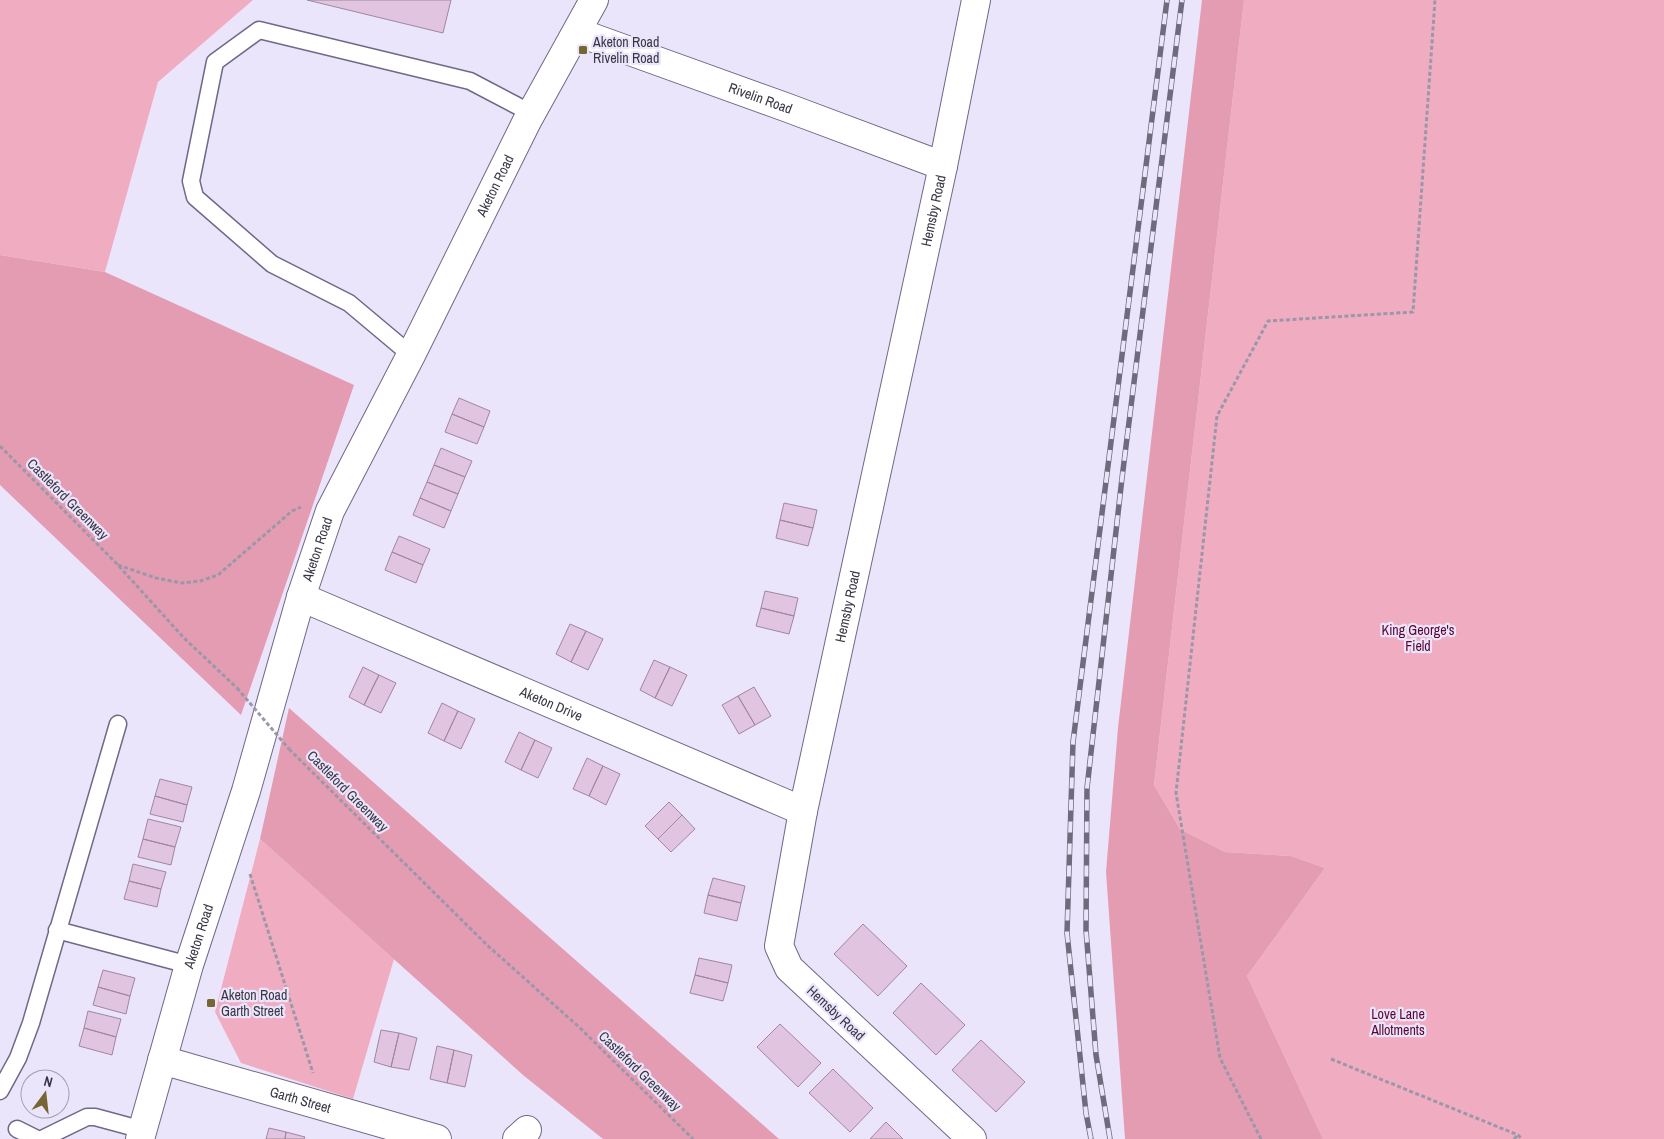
<svg xmlns="http://www.w3.org/2000/svg" width="1664" height="1139" viewBox="0 0 1664 1139" font-family="'Archivo Narrow',sans-serif">
  <rect width="100%" height="100%" fill="#eae5fa"/>
  <path fill="#f0adc2" d="M0,0H253L158,82L105,272L0,255Z
    M1244,0H1664V1139H1323L1247,976L1325,868L1291,856L1225,852L1180,829L1154,785Z
    M260,839L394,959L353,1099L241,1063L215,1012Z"/>
  <path fill="#e49cb3" d="M1202,0H1244L1154,785L1180,829L1225,852L1291,856L1325,868L1247,976L1323,1139H1125L1106,872L1118,728Z
    M0,255L105,272L354,385L241,715L0,485Z
    M289,708L779,1139H603L523,1075L260,839Z"/>
  <path fill="#e1c4df" stroke="#a0869f" d="M307,0H451L443,33Z
    M459,398L490,411L484,427L452,414Z
    M452,414L484,427L477,444L445,432Z
    M441,448L472,461L465,477L434,465Z
    M434,465L465,477L458,494L427,482Z
    M427,482L458,494L451,511L420,498Z
    M420,498L451,511L444,528L413,515Z
    M784,503L817,510L813,528L780,520Z
    M780,520L813,528L808,546L776,538Z
    M399,536L430,549L423,565L392,552Z
    M392,552L423,565L416,583L385,570Z
    M765,591L798,598L794,616L761,608Z
    M761,608L794,616L789,634L756,626Z
    M570,624L586,631L571,662L556,654Z
    M586,631L603,639L588,670L571,662Z
    M654,660L670,667L655,698L640,690Z
    M363,667L379,675L364,705L349,697Z
    M670,667L687,675L672,706L655,698Z
    M379,675L396,683L381,713L364,705Z
    M754,687L771,716L755,725L738,696Z
    M738,696L755,725L739,734L722,705Z
    M442,703L458,711L444,741L428,733Z
    M458,711L475,719L461,749L444,741Z
    M519,732L535,740L521,770L505,762Z
    M535,740L552,748L538,778L521,770Z
    M587,758L603,766L589,796L573,789Z
    M603,766L620,774L606,805L589,796Z
    M160,779L192,787L187,805L155,796Z
    M155,796L187,805L183,822L150,814Z
    M669,802L682,815L658,839L645,826Z
    M682,815L695,829L671,852L658,839Z
    M148,819L181,827L175,847L143,839Z
    M143,839L175,847L171,865L138,857Z
    M133,864L166,872L161,889L129,881Z
    M713,878L745,886L741,903L708,895Z
    M129,881L161,889L157,907L124,899Z
    M708,895L741,903L737,921L704,913Z
    M863,924L907,966L878,996L834,954Z
    M699,958L732,965L728,983L695,975Z
    M103,970L135,978L130,996L98,987Z
    M695,975L728,983L723,1001L690,993Z
    M921,983L965,1025L936,1055L893,1013Z
    M98,987L130,996L126,1014L93,1005Z
    M88,1011L121,1019L116,1037L84,1028Z
    M780,1024L821,1063L798,1087L757,1047Z
    M84,1028L116,1037L112,1055L79,1046Z
    M381,1030L399,1033L391,1067L374,1062Z
    M399,1033L417,1038L409,1070L391,1067Z
    M981,1040L1025,1082L996,1112L952,1070Z
    M437,1046L454,1050L447,1083L430,1079Z
    M454,1050L472,1055L465,1087L447,1083Z
    M833,1069L873,1108L850,1132L809,1093Z
    M886,1122L903,1139H870Z
    M269,1128L286,1132L285,1139H266Z
    M286,1132L305,1137L304,1139H285Z"/>
  <g fill="none" stroke-linecap="round" stroke-linejoin="round">
    <g stroke="#706887" stroke-width="19">
      <path id="service" d="M411,355L349,303L272,264L195,197L191,181L215,62L259,30L470,81L531,113
        M57,930L189,965
        M0,1091L18,1058L31,1023L118,724
        M17,1129L37,1139
        M42,1139L87,1117H95L143,1130"/>
    </g>
    <g stroke="#706887" stroke-width="30">
      <g id="minor">
        <path id="s1" d="M577,32L788,108L943,166"/>
        <path id="s2" d="M301,597L803,811"/>
        <path id="s3" d="M162,1060L437,1139"/>
        <path d="M517,1139L527,1130"/>
        <path id="s4" d="M972,1139L789,968L779,946L803,811L943,166L976,0"/>
      </g>
    </g>
    <g stroke="#706887" stroke-width="30">
      <g id="secondary">
        <path id="s5" d="M140,1139L189,965L246,791L301,597L330,511L411,355L527,121L594,0"/>
      </g>
    </g>
    <path stroke="#9b97a8" stroke-width="3" stroke-dasharray="4 2.5" stroke-linecap="butt" d="M0,446L117,564L184,638L237,688
      M118,565L156,578L182,583L200,581L218,575L292,511L301,507
      M289,749L487,945L579,1027L693,1139
      M250,874L313,1073
      M1331,1059L1518,1135L1522,1139
      M1261,1139L1220,1058L1176,793L1217,416L1268,321L1413,312L1435,0
      M1514,1139L1518,1135"/>
    <use href="#service" stroke="#fff" stroke-width="16"/>
    <use href="#minor" stroke="#fff" stroke-width="28"/>
    <use href="#secondary" stroke="#fff" stroke-width="28"/>
    <g stroke="#6f6b7c" stroke-width="5.5">
      <path id="rail" d="M1091,1139L1086,1113L1067,933L1073,742L1167,0
        M1110,1139L1096,1055L1086,930L1087,788L1122,478L1182,0"/>
    </g>
    <use href="#rail" stroke="#eae5fa" stroke-width="4" stroke-dasharray="11" stroke-linecap="butt"/>
    <path stroke="#9b97a8" stroke-width="3" stroke-dasharray="4 2.5" stroke-linecap="butt" d="M237,688L289,749"/>
  </g>
  <g fill="#756634" stroke="#eae5fa" stroke-width="2">
    <rect x="578" y="45" width="10" height="10" rx="2.5"/>
    <rect x="206" y="998" width="10" height="10" rx="2.5"/>
  </g>
  <g text-anchor="middle" dominant-baseline="central" stroke-width="4.5" stroke-linejoin="round" paint-order="stroke">
    <g font-size="14" fill="#3a3745" stroke="#eae5fa" text-anchor="start">
      <text x="593" y="42">Aketon Road<tspan x="593" dy="16">Rivelin Road</tspan></text>
      <text x="221" y="995">Aketon Road<tspan x="221" dy="16">Garth Street</tspan></text>
    </g>
    <g font-size="14" fill="#3a3745" stroke="#eae5fa">
      <text stroke="none"><textPath href="#s1" startOffset="195">Rivelin Road</textPath></text>
      <text stroke="none"><textPath href="#s5" startOffset="1021">Aketon Road</textPath></text>
      <text stroke="none"><textPath href="#s4" startOffset="1026">Hemsby Road</textPath></text>
      <text transform="translate(68 499) rotate(45)">Castleford Greenway</text>
      <text stroke="none"><textPath href="#s5" startOffset="616">Aketon Road</textPath></text>
      <text stroke="none"><textPath href="#s4" startOffset="621">Hemsby Road</textPath></text>
      <text stroke="none"><textPath href="#s2" startOffset="272">Aketon Drive</textPath></text>
      <text transform="translate(348 791) rotate(45)">Castleford Greenway</text>
      <text stroke="none"><textPath href="#s5" startOffset="211">Aketon Road</textPath></text>
      <text transform="translate(836 1013) rotate(43)">Hemsby Road</text>
      <text transform="translate(640 1071) rotate(44)">Castleford Greenway</text>
      <text stroke="none"><textPath href="#s3" startOffset="144">Garth Street</textPath></text>
    </g>
    <g font-size="14" fill="#5b052f" stroke="#eae5fa">
      <text x="1418" y="630">King George's<tspan x="1418" dy="16">Field</tspan></text>
      <text x="1398" y="1014">Love Lane<tspan x="1398" dy="16">Allotments</tspan></text>
    </g>
  </g>
  <g transform="translate(45 1094) rotate(15)"><circle r="24" fill="#eae5fa" stroke="#a49fb2"/>
  <path d="M0-4L9 19L0 12L-9 19Z" fill="#756634"/>
  <text y="-8" font-size="14" font-weight="bold" text-anchor="middle" fill="#3a3745">N</text>
  </g>
</svg>
